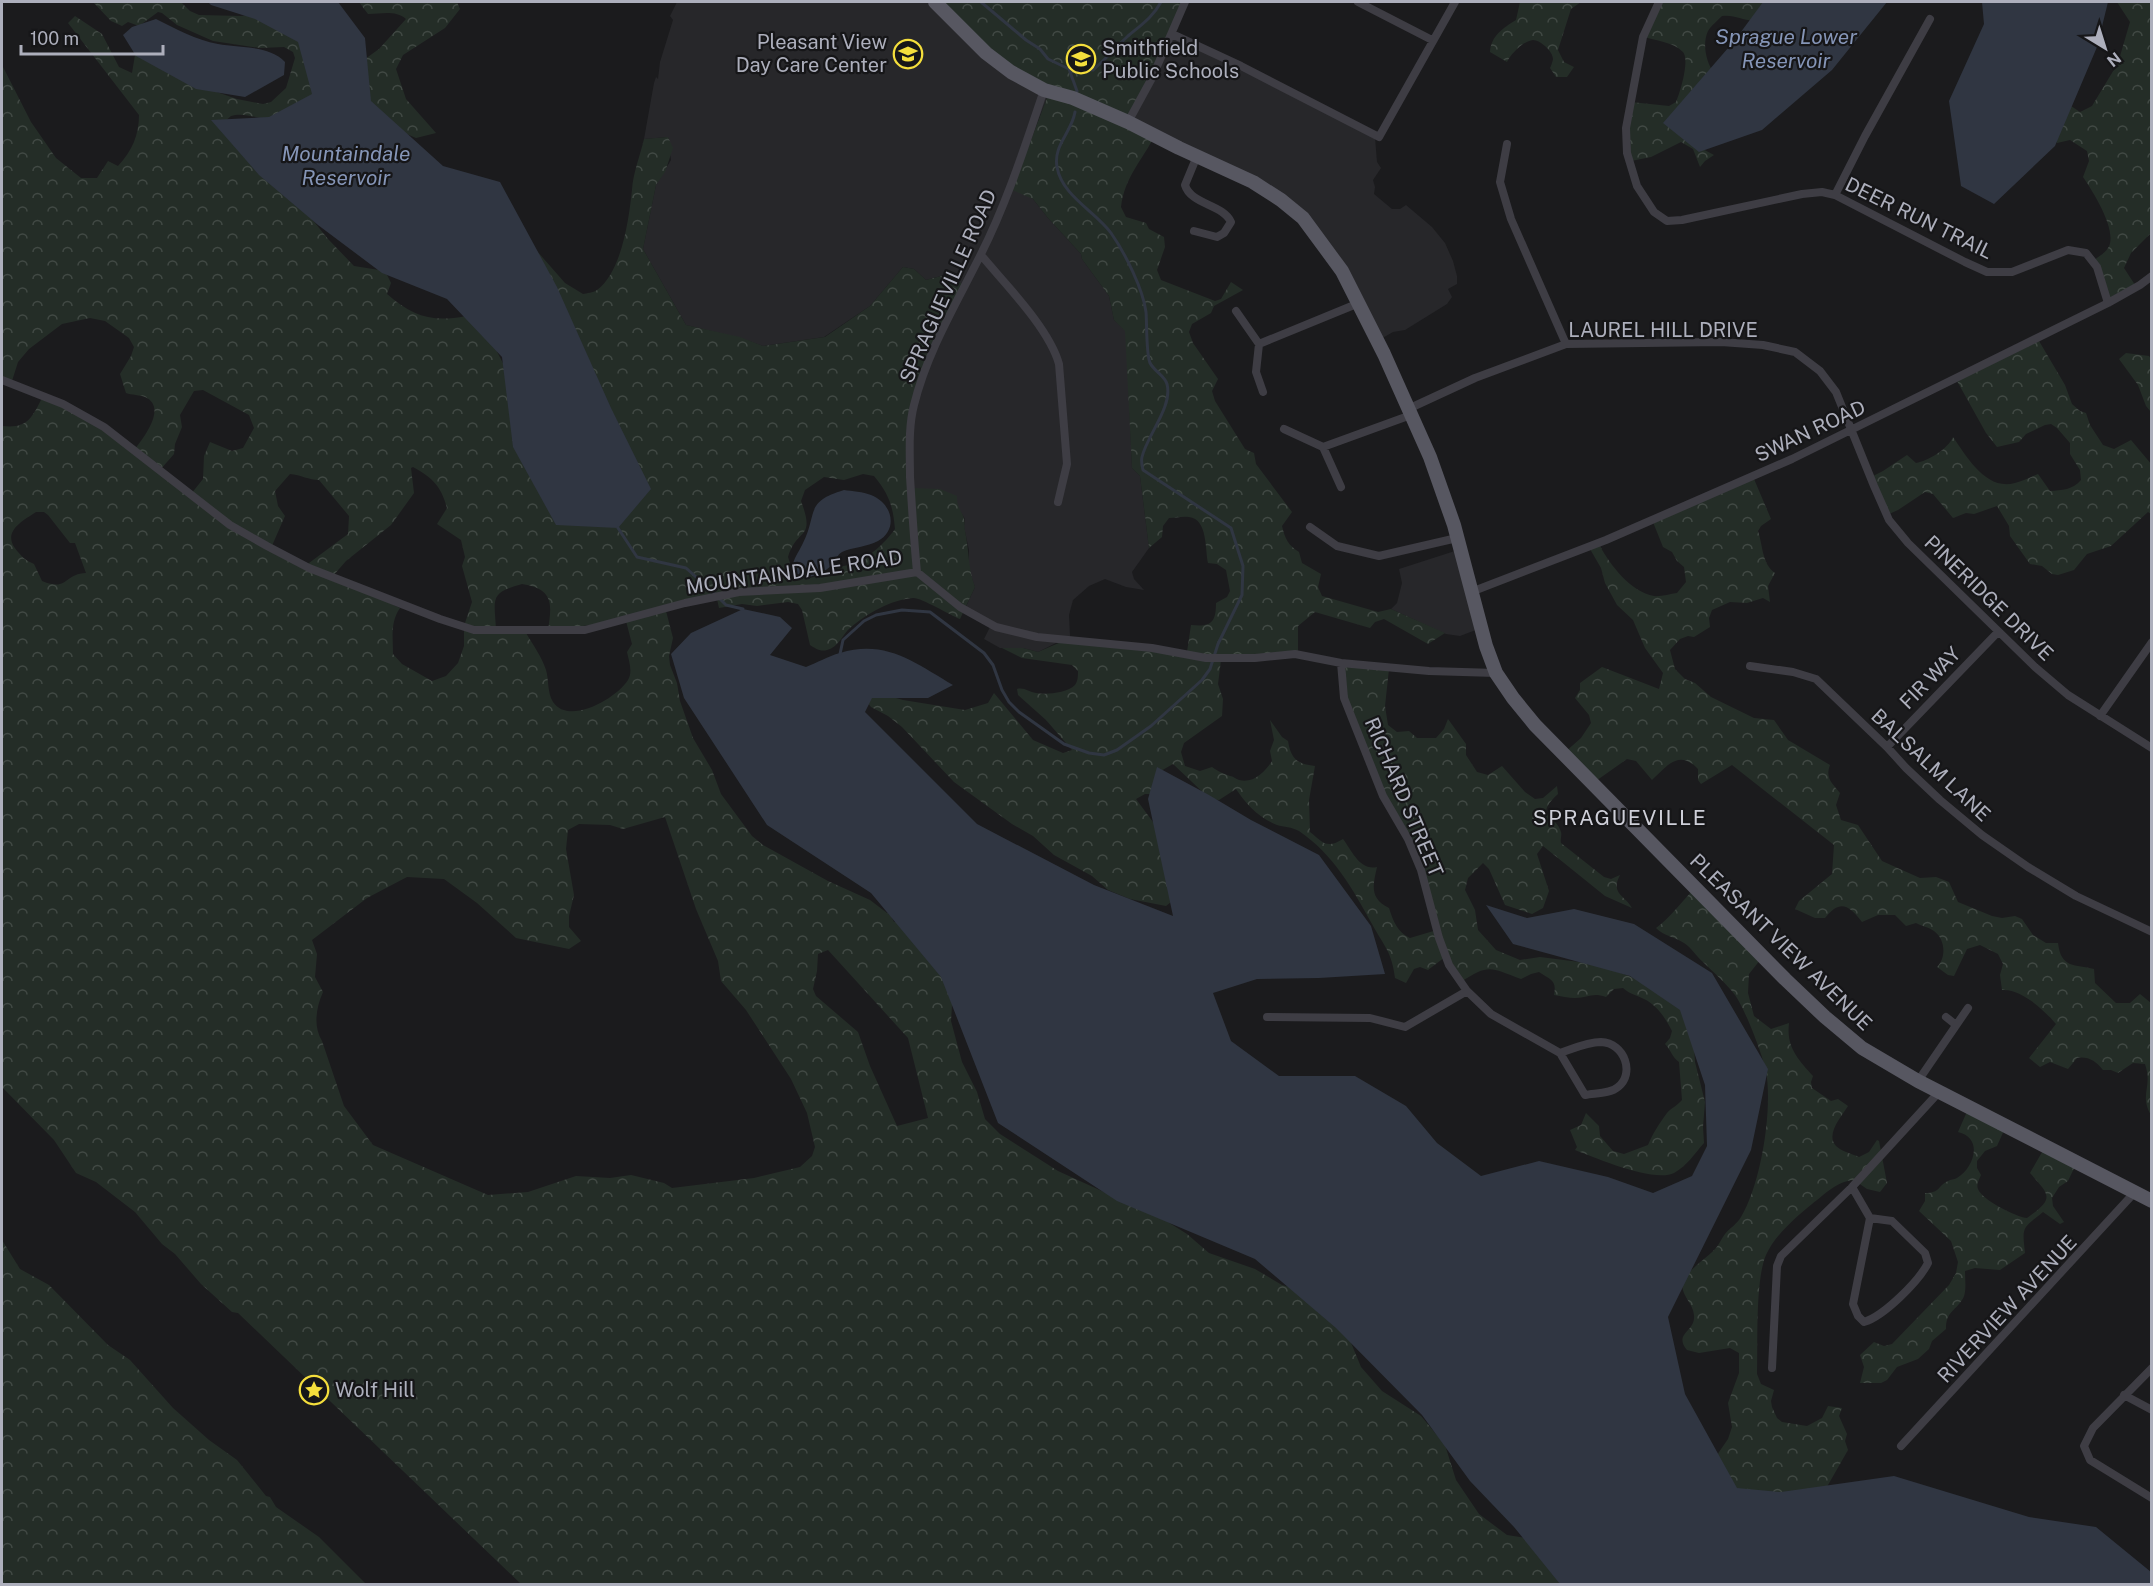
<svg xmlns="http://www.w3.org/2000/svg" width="2153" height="1586" viewBox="0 0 2153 1586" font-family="'Public Sans',sans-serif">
  <defs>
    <pattern id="forest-crowns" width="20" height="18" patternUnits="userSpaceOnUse" patternTransform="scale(1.5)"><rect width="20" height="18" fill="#242d27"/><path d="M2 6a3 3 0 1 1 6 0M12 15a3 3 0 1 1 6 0" fill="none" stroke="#414944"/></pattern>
  </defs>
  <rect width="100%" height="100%" fill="#1b1b1d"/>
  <path fill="#27272a" d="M677,2H936L1050,90L1013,186L1033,199L1048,218L1081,254L1082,259L1109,296L1114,320L1126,331L1132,468L1140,476L1149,548L1132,572L1134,579L1144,590L1126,587L1105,579L1089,586L1073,600L1069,615L1070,636L1038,652L1023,648H1000L984,639L991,625L964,611L975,587L969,570V550L964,527L965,519L957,506L912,488L914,407L945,275L926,280L914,269L903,267L870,306L824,337L763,346L741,338L686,325L643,249L656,185L671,160L668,137L644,139L654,83L656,77L658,79L660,62L673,20L670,16Z
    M1174,35L1375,137L1377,162L1381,168L1373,180L1375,187L1374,194L1392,209H1400L1406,205L1432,227L1445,243L1453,261L1457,276V284L1448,289L1452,297L1447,304L1405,330L1393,332L1379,340L1343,269L1269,192L1132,125L1134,112Z
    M1461,549L1481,628L1460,636L1446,634L1391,609L1397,603L1402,583L1399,569Z"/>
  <path fill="url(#forest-crowns)" fill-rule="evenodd" d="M93,2H181L190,11L199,15L241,16L264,13L289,15L323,74L308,108L272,122C261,118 242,112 231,116C228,118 226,121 223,123L257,151L328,239L354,266L379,270L387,275L391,283L387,294C412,316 432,323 466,316L492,342L507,371L529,242L565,283L583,294C587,293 593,293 597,290C622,272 629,218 632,190C633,173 640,156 644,139L668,137L673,148L665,172L656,185L643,249L686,325L740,337L763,346L825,337L870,306L903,267L914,269L926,280L945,275L965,285L949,316L914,407L912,488L940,489L957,496C957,508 960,508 964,518C965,522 964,527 965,531C969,550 968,568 975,587L960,619C950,615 920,597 913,598C890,600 868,613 850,628C842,635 839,647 827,650C820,652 815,648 810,645L802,610L798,604L788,602L757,606L742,604L719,608L717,599L666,611L673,638L669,656L670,665L677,683L680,701L693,738L712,770L721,794L752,836L763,845L828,881L870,900L891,916L894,922L897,921L953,989L951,1021L962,1062L977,1092L985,1119L1000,1134L1058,1171L1163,1219L1187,1234L1209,1253L1255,1269L1282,1285L1311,1293L1342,1321L1361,1367L1382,1391L1421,1416L1436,1434L1445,1445L1456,1480L1479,1514L1507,1535L1532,1539L1576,1584H521L238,1313L232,1312L201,1284L175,1254L162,1244L135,1212L96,1182L76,1173L54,1140L2,1087V426C27,429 32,418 42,398L63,404L134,450C143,439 168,407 145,397C140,395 132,395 126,393L120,374L131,356L134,347L129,338L105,321L90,318L62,324L29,349L18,362L11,384L2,380V65L31,122L56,158L81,178H97L108,161L118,166C132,151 139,135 139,115L68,23L75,16L102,34L119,67L132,73L136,49L205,88L237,99L263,104L271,102L286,88L295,58L293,52L284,47L260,48L213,41L177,25L162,13L158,12L139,26L128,22L122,26L111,21ZM203,390L249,415L254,428L243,448L232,451L210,442L204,456L203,479L191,494L160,470L174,454L175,444L182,427L180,415L194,391ZM413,467C433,478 441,486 447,508L437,524L461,540L465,557L462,566L472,602L464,626V646L458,663L446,676L432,681L402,664L393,654C393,638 390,622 400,608L332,577L346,561L391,525L414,493L411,468ZM290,474C301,475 309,480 319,480L349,516L348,534L305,566L271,548L285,516L278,506L275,491ZM863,474L874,476C889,494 893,506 895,529C885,543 868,559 851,564C846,566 841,566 837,568C815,577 797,589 788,557C797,527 816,541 801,501L805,490L824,477L844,480ZM36,512H44L48,515L70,543H75L86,573C63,574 69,592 42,581L34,564C27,561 23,558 18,552C1,533 19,523 36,512ZM522,584C554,589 552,604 548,630L626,621L632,644L627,652C629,661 633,672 628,680C617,698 569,726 553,702C547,692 549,680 546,670C542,657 533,645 526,633L496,629C494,597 490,593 522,584ZM665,817L696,909L718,961L721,981L746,1010L791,1079L807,1113L815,1147L812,1156L800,1167L754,1178L672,1188L664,1183L631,1175L610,1178L576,1176L528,1192L488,1195L373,1145L344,1106L322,1041C313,1026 316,1008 323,992L315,977L317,954L312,940L367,898L407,877L444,879L477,903L516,938L569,949L581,941L569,927V916L574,895L566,849L568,830L579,824L610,825L623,829ZM828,950L908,1038L928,1118L897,1126L870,1066L858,1032L816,996L813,989L817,971L818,954Z
    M359,2H457L460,9L445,28L403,55L396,69L406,99L436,133L416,138L393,128L373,111L354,67L379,49L406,19C396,10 381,14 368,14Z
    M936,2H1186L1129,122L1155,135C1142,161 1125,176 1121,207L1126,217L1146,223L1149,229L1164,237L1165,247L1157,270L1161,280L1215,301L1221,299L1231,282L1243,290L1214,306L1211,313L1192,324L1189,332L1193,343L1218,379L1212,391L1215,401L1245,449L1254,453L1256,464L1292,512L1282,526C1285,539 1288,545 1299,552L1302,563L1321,574L1318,587L1322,596L1378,612L1391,609L1445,633L1428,644L1384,619L1375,622L1370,628L1315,612L1298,626V654L1221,660L1218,684L1223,699L1222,716L1184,743L1181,752L1185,766L1200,771L1212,767C1219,772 1222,773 1230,776C1233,776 1236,779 1239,780C1253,784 1265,772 1272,761L1270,751L1274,740L1270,720L1282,737L1288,741C1291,760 1298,764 1315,766L1309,800L1310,832C1324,843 1326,849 1343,839C1352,851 1360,871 1377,867C1373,885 1369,898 1389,908C1393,921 1398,933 1410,938L1437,930L1427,885L1384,798L1346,702L1342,665L1389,669L1385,706L1388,725L1397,732L1409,731L1417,738H1436L1444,729L1448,719L1466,744V755L1477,772L1488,775L1502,766L1525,792L1535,799L1543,798L1557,786L1558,794C1532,818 1557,815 1561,832C1562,836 1560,839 1561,843L1604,877L1611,879L1620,875C1610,894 1625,895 1632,908L1605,896L1543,846L1537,854L1549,891L1543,908L1532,914L1505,905L1489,869L1483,863L1468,878L1465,890L1475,910L1478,930L1496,950L1520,960L1540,957L1595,964L1646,982L1683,1010L1694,1047L1695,1062L1705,1102L1703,1127L1704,1143C1695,1153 1687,1166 1674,1173C1654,1183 1596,1158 1575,1150L1577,1147L1570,1130L1581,1125L1586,1113L1599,1126L1600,1136L1613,1151L1624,1154L1648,1145C1653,1133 1659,1124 1667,1113C1671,1108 1677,1106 1682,1100L1679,1062C1672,1057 1671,1050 1665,1044L1670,1038L1672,1031C1666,1019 1657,1005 1644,999C1635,994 1631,995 1623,988L1614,989L1606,997C1592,992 1588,998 1575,998C1569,998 1561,996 1554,995C1557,980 1551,980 1539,972L1531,974L1521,979C1491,968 1489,963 1461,982L1445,957L1428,970L1420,967L1414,969L1406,983L1395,978C1392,952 1384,946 1372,924C1353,889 1333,854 1299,831C1292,827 1284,827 1277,825C1259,818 1246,804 1236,789L1219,800L1210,799L1173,764L1159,772L1154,794H1145L1136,799L1184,864L1188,888L1166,906L1130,899L1108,890L1092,876L1054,855L1033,836L1012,824L954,782L902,727L888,716L871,707L864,698L878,693L903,700L965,710L988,703L994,693L1033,740L1063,753L1072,750L1046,720L1018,695L1017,689C1024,687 1029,692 1036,693C1046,695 1067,693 1075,685C1078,681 1078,676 1078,671L1072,665L1022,658L1002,648H1023L1038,652L1061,642L1187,652L1191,625C1211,627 1216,623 1216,603L1227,597L1230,591L1226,570L1217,564L1208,563C1205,550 1208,519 1189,517C1182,516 1175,518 1169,518L1163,526L1162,537L1149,548L1140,476L1132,468L1125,331L1114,320L1109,296L1082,259L1081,254L1048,218L1033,199L1012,190L1050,90L986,51Z
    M1520,2H1581L1571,9L1558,50L1564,62L1574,67L1567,77H1556L1550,68C1551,67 1553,60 1553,59C1553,51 1540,40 1533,40C1523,41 1511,54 1507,62L1490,52C1491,36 1503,28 1516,20Z
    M1656,2H1776L1759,20C1743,22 1736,14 1722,16C1718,20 1711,26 1708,31C1702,44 1706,62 1714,73L1695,145L1714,155L1705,161L1700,167L1693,149L1681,142L1651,157L1631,161L1627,131L1631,102L1669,106L1676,102C1680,93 1690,60 1683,52C1673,42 1655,40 1643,37Z
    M2117,2H2151V233L2131,253L2124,268L2137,288L2110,304L2093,261C2098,257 2105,253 2108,248C2119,232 2092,190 2083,177L2089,161L2087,151L2070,140L2057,143L2053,130L2065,102L2080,112L2092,106L2118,63L2130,22Z
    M2039,341L2065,385L2072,404L2080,411L2086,413L2090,425L2103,445L2114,449L2131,440L2152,465L2151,514L2148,512L2111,546L2087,554L2074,570L2058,575L2052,574L2042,566L2030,564L2010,536L2009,526L1997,506L1974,514L1966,513L1953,518L1933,494L1925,492L1898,510L1889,514L1871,477L1883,471L1907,455L1916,463C1928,461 1948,449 1953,437C1967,457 1986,491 2015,483C2023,481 2031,477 2038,474L2050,491C2062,490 2073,490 2081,480L2080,470L2070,454V443L2057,428L2051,424L2045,425L2026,434L2019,442L1997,447L1986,433L1957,381Z
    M2126,353L2149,356L2151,359V412L2146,406L2138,385L2119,359Z
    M1754,479L1771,519L1761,526L1758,531C1763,546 1762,564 1775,573L1768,586L1770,602L1763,598L1747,603L1730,602L1712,610L1709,618L1710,627L1694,637L1688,636L1680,639L1670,650L1675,669L1685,679L1695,683L1711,697L1754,718L1774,720L1788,740L1830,765C1825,778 1832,783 1840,793L1836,805L1841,820L1858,825L1882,861L1920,878L1936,877L1949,882L1958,902L1992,916L2002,918L2015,916L2022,919L2033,935L2046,943H2058C2061,969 2075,964 2094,969L2095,983L2116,1003H2130L2140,994L2151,1003V1115C2139,1095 2153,1087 2145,1064L2133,1063L2118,1073L2111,1070H2103C2096,1061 2088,1056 2077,1058L2068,1069L2050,1062L2040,1067L2029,1058L2056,1024C2045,1011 2021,988 2002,990L2000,975L2003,964L1998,954L1980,945L1967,949L1954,976L1948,975L1937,967C1946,958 1946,940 1934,931C1929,927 1921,926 1916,923L1906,926L1895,915H1878L1862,922C1849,905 1840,899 1825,918H1815L1795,909L1799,901L1832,874L1834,845L1732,765L1701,784L1698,780V769C1679,749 1668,765 1652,780L1636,761L1627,759L1593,783L1564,753L1581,738L1591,723L1589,715L1575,698L1580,690V683L1602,667L1659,689L1663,673L1645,648L1633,620L1617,605L1605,583L1601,568L1590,549L1600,546C1610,565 1631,592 1654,596C1660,597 1670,594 1677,593L1686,582L1684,567L1677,561L1672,552L1663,547L1653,522Z
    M1695,888L1764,955L1749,974L1748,993L1754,1016L1771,1029L1789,1023C1786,1047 1798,1059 1813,1076L1811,1082L1812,1088L1831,1101L1838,1099L1848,1106C1842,1116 1825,1134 1836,1146C1841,1151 1852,1154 1859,1157L1869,1152L1877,1140L1879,1141L1887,1183L1880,1192L1867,1189L1854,1180C1837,1181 1825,1194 1812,1204C1795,1218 1775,1235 1766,1255C1755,1280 1758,1345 1757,1374L1761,1384L1774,1390L1771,1401L1772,1407L1777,1418L1782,1422L1807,1426L1822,1418L1828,1406L1842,1408L1839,1416L1847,1434L1845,1441L1848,1450L1824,1492L1754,1496L1725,1483L1717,1455L1728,1439L1732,1427L1728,1403L1739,1373V1353L1730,1348L1699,1353L1687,1350C1673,1333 1696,1332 1694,1315C1693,1301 1676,1292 1685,1278C1693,1266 1706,1259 1715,1249C1719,1245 1721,1239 1725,1234C1730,1228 1737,1224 1741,1217C1761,1184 1773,1109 1766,1071C1762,1053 1745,1009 1735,995C1725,982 1714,973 1703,962C1696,956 1692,948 1684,943C1675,937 1664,936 1656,928C1671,917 1682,901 1695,888Z
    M1969,1107L2006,1126L1997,1146L1985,1151L1977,1161V1168L1981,1175C1979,1180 1976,1184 1978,1189C1982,1200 2016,1217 2027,1218C2055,1198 2050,1196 2030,1173L2045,1147L2077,1162L2068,1181L2059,1187L2052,1198L2053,1206L2064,1222L2060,1224L2043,1212C2022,1229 2022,1226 2025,1253L2000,1270L1975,1268L1965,1271C1965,1280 1967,1294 1962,1300C1954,1312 1946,1312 1946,1329L1932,1341L1929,1349L1918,1359L1897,1367L1887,1380L1881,1383H1860L1864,1367L1860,1355L1874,1342L1884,1346L1892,1344L1949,1285L1956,1273L1958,1262L1951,1241L1919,1211L1925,1201V1193C1941,1193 1937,1186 1948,1181C1951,1179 1954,1180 1957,1178C1974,1168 1984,1138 1958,1132Z
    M2,1240L20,1269L49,1285L108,1345L130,1360L173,1408L209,1440L237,1460L266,1496L270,1497L276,1507L319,1537L366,1584H2Z"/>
  <path fill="#303642" d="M208,2H338L365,38L371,101L443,166L500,182L557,287L611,408L651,489L618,528L556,525L513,447L502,357L447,299L382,273L318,225L259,175L211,120L269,117L312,94L298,42L255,19L211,5Z
    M1763,2H1887L1832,70L1762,130L1699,152L1663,123L1735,40Z
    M1982,2H2108L2097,47L2055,146L1994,204L1961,186L1949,101L1984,24Z
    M156,19C176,29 196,40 218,44C239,48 269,45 285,62L284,75L245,97L196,89L136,56L123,35L132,27Z
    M844,490C852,491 863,492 871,495C892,503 899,529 878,541C867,547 853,547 842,552C836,556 835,562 831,566C820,576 809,577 796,579L792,573C793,557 797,556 803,543C818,513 804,502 844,490Z
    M743,609L780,617L792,628L770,655L806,667C817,663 828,656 840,653C886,639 915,663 953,685L928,698H872L865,712L977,824L1094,885L1173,916L1148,799L1157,767L1209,795L1251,820L1319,855L1371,926L1385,974L1319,978L1257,979L1213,993L1231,1041L1279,1076H1355L1406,1106L1437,1143L1481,1176L1539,1161L1608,1177L1653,1193L1692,1176L1707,1146L1705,1085L1680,1010L1630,976L1513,944L1486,905L1527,918L1574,909L1634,924L1712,973L1768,1069L1751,1150L1668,1317L1685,1394L1737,1488L1781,1492L1894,1476L2029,1517L2096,1527L2151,1572V1584H1560L1514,1527L1470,1481L1422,1415L1336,1328L1255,1259L1117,1201L998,1123L941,977L871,893L767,825L684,698L671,654L691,633Z"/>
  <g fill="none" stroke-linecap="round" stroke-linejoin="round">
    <path stroke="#303642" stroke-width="3" d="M981,2L1026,40L1040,49L1048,59L1069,69L1093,70C1106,59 1116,47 1128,36C1141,25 1153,17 1161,2
      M1069,69L1077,91
      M618,528L637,557L686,568L715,594
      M720,599L726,605L743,609
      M840,654L843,640L864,621L876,615L902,610L930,612L984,653L993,665L1002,690L1009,702L1019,712L1064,744L1089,753L1104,755L1117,750L1151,726L1202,680L1210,669L1218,644L1242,595L1243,566L1231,528L1143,470C1142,466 1141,461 1142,457C1147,435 1173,407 1167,384C1165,376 1154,371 1150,363C1146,353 1147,324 1146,312C1143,289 1125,253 1111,233C1095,211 1062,196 1057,167C1053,145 1072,132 1075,112"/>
    <path stroke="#3e3d44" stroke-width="8" d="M1358,2L1432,40
      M1659,2L1643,37L1626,128L1627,153L1637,186L1654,212L1667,221L1682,220L1802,194L1822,192L1835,195L1965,262L1987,272H2012L2068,250L2086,253L2097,267L2108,303
      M1172,34L1241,66L1379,137L1455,2
      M1128,122L1152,78L1185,2
      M1507,144L1500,182L1511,219L1566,344
      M1835,195L1865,136L1930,19
      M1194,231L1217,237L1224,233L1231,222C1223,204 1191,205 1185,185L1197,156
      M981,255C1005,284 1049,328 1059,364L1067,464L1058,502
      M1236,311L1259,344L1359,303
      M1259,344L1256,372L1263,392
      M2,380L63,404L104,427L230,525L267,546L309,568L440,619L474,630H585L685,603L739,592L820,588L917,572L960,607L996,627L1037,637L1152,648L1206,658H1255L1295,654L1341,663L1429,671L1496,673
      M1408,409L1475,378L1566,344L1721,342L1763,345L1795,352L1820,371L1836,392L1874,486L1889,520L1908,543L2035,667L2068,695L2152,748
      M1284,429L1323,447L1411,415
      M1323,447L1341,487
      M1310,527L1337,546L1379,556L1457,538
      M917,572C914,541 912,509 910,477C910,454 908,428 914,405C927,352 956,304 980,256C1007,203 1025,146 1044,90
      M1471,592L1606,540L1792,459L2108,303L2140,285L2152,276
      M1341,663L1344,698L1383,796L1408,839L1421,870L1439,938L1449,965L1467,991L1491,1014L1560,1053L1585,1095C1595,1093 1610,1094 1618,1087C1635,1074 1625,1043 1601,1042C1587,1042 1572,1049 1560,1053
      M1750,666L1793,672L1816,679L1887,747L1906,768L1940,800L1982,835L2028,867L2076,896L2152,932
      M2100,716L2152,642
      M1887,747L1998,632
      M1267,1017L1370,1018L1405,1027L1467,991
      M1946,1017L1956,1025
      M1918,1081L1968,1008
      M1852,1187L1870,1218L1892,1221L1925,1253L1928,1263C1919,1281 1884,1316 1864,1322L1858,1316L1853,1304L1870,1218
      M1772,1368L1777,1266L1781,1256L1852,1187L1940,1091
      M2152,1368L2093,1428L2084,1446L2090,1460L2152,1498
      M2124,1395L2152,1410
      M1901,1446L2135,1192"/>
    <path stroke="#575761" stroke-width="14" d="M935,2L986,53L1011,72L1044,90L1073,98L1128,122L1179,148L1253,182L1281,200L1303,218L1342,271L1384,354L1430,457L1454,525L1486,646L1496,673L1513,698L1535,725L1785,979L1825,1017L1862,1048L1918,1081L2152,1201"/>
  </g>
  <defs>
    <g id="school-ring" transform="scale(1.5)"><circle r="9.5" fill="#161618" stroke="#f4de3c" stroke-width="1.5"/><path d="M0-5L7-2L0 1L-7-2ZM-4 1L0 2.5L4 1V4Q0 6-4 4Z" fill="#f4de3c"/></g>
    <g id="sight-ring" transform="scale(1.5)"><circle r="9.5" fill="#161618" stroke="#f4de3c" stroke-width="1.5"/><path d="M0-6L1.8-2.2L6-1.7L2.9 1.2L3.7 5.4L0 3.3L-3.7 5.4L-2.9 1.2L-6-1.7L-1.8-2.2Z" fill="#f4de3c"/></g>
  </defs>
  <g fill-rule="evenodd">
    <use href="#school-ring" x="908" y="54"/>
    <use href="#school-ring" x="1081" y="59"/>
    <use href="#sight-ring" x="314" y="1390"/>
  </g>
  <g text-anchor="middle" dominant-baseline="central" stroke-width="4.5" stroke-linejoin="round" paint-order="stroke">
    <g font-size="20" fill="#adafbc" stroke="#161618" text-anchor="start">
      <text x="887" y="42" text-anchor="end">Pleasant View<tspan x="887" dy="23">Day Care Center</tspan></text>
      <text x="1102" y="48">Smithfield<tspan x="1102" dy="23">Public Schools</tspan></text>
      <text x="335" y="1390">Wolf Hill</text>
    </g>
    <g font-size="20" fill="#adafbc" stroke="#161618">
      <text transform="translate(1919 218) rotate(26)">DEER RUN TRAIL</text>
      <text transform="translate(948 286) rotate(-66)">SPRAGUEVILLE ROAD</text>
      <text x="1663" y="330">LAUREL HILL DRIVE</text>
      <text transform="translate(1810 431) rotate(-25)">SWAN ROAD</text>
      <text transform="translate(794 572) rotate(-8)">MOUNTAINDALE ROAD</text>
      <text transform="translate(1989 598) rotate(44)">PINERIDGE DRIVE</text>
      <text transform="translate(1930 678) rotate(-46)">FIR WAY</text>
      <text transform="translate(1931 765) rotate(43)">BALSALM LANE</text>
      <text transform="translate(1404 797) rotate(67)">RICHARD STREET</text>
      <text transform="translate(1781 942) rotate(44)">PLEASANT VIEW AVENUE</text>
      <text transform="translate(2007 1309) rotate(-47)">RIVERVIEW AVENUE</text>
    </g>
    <g font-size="21" font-style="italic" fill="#8595b7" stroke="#161618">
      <text x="1786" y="36">Sprague Lower<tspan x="1786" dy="24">Reservoir</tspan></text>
      <text x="346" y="153">Mountaindale<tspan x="346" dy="24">Reservoir</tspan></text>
    </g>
    <g font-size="21" letter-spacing="1.5" fill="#cecfd8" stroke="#161618">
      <text x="1620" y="817">SPRAGUEVILLE</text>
    </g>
  </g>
  <rect width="2153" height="1586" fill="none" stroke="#adafbc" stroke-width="6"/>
  <g transform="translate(2105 48) rotate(142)" stroke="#161618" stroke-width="4.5" paint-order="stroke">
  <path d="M0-4.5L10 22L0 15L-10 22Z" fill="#adafbc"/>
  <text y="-9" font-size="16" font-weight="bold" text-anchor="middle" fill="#adafbc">N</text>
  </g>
  <path d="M21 45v9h142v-9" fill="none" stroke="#adafbc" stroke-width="3"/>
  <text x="30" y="45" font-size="18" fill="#adafbc" stroke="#161618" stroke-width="4.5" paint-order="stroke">100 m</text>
</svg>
